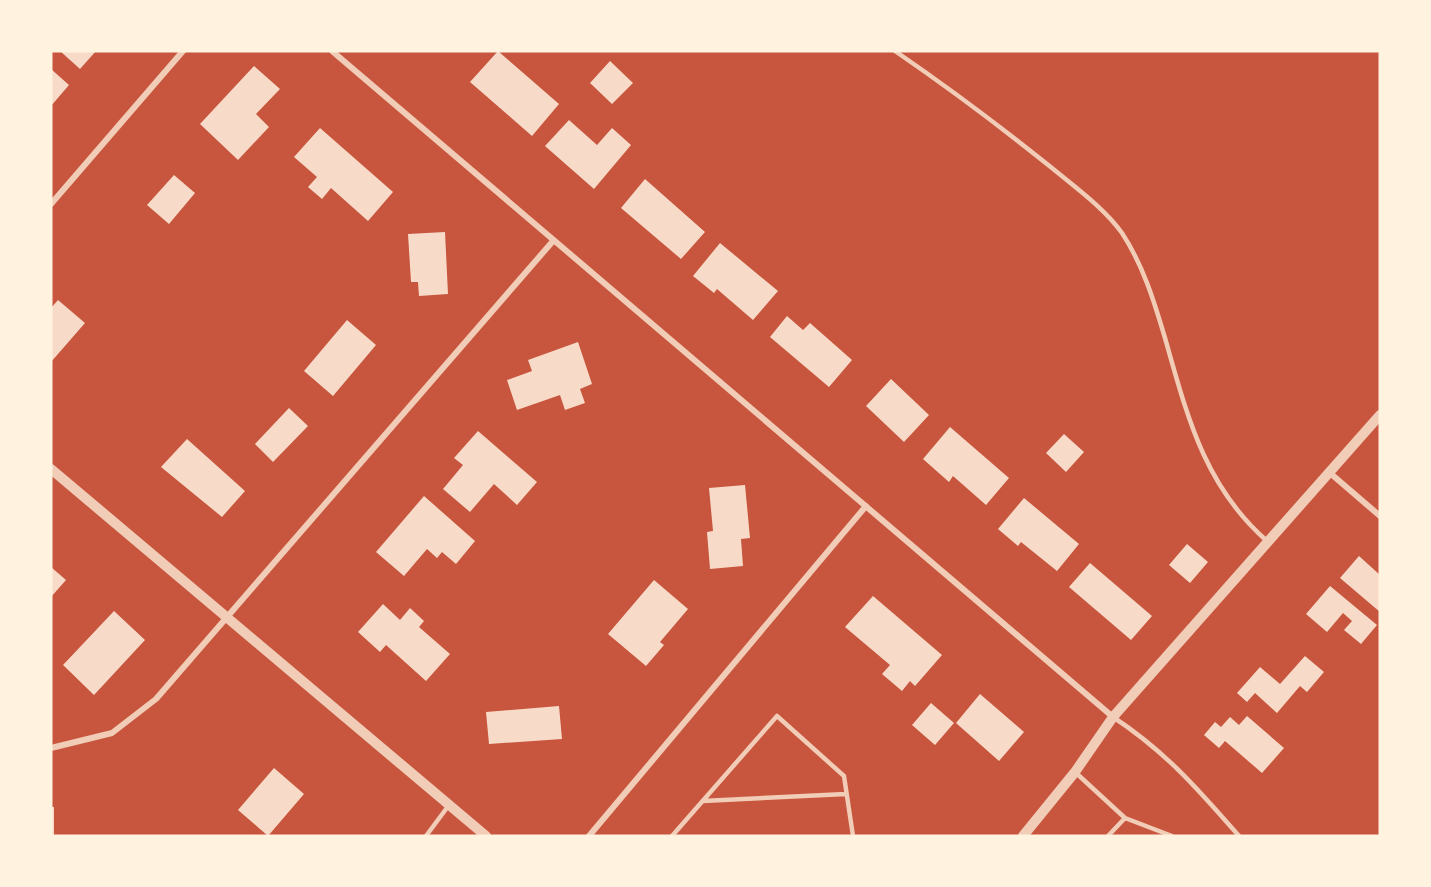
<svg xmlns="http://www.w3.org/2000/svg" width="1431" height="887" viewBox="0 0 1431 887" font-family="Ubuntu,sans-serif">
  <rect width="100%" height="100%" fill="#c8553d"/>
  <path fill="#f7dbc8" d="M60,51H96L80,69Z
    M498,51L559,104L532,136L470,82Z
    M610,61L633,83L612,104L590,83Z
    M254,66L280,89L256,114L269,127L238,160L200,124Z
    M51,69L69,85L51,106Z
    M569,120L597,145L612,128L631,145L594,189L545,146Z
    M320,128L393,192L368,221L331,188L322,199L308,187L317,177L294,157Z
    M174,175L195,193L169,224L147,205Z
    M645,179L705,232L681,259L621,208Z
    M445,232L448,294L419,296L418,282H411L408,234Z
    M720,243L778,291L753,320L717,289L714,293L693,276Z
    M58,300L85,323L51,362V308Z
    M787,316L803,330L810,323L852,360L829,387L770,337Z
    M347,320L376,345L333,396L304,371Z
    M578,342L592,384L580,389L585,403L565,410L560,395L517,410L507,380L532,371L528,360Z
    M891,379L929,415L904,442L866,406Z
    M289,408L308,426L273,462L255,444Z
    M950,427L1009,478L986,505L953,476L949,482L923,459Z
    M478,431L537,482L517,505L494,484L470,512L443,489L463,465L454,458Z
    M1064,434L1084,452L1066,472L1046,453Z
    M187,439L245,491L222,517L161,467Z
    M745,485L750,538L741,539L743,566L710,569L707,532L713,531L709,488Z
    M424,496L475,541L456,564L442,552L437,558L427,549L404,576L376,552Z
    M1024,498L1079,544L1057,571L1021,542L1018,546L998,529Z
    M1187,544L1208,562L1190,583L1169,565Z
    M1359,556L1380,575V612L1340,578Z
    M1090,563L1152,616L1131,640L1069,587Z
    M51,567L66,580L51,597Z
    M654,580L688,609L660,642L664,645L646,666L608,634Z
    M1330,586L1377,625L1361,644L1344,630L1352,621L1343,613L1327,632L1306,614Z
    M873,596L942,655L915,686L910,681L902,691L882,674L890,665L845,627Z
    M383,604L400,620L410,608L424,621L419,627L450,654L426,681L386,645L380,652L358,632Z
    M114,611L145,640L94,695L63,665Z
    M1305,656L1324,672L1307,692L1300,686L1277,713L1255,693L1247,702L1237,693L1260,667L1280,684Z
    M980,694L1024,732L999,761L956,723Z
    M931,703L954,723L935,745L912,725Z
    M559,706L562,739L489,744L486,712Z
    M1247,716L1284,748L1262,773L1225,741L1219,748L1204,735L1215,722L1221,727L1230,717L1239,725Z
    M274,768L304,794L268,836L238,810Z
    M51,807H54V836H51Z"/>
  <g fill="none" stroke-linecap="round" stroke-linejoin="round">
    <path stroke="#f1ccb7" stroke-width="4.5" d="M895,51C949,88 1001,127 1052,168C1075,187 1104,208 1122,233C1143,265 1154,301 1165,338C1187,415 1204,486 1267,541
      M1113,717C1166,752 1198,789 1239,836
      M1075,772L1125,818L1108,836
      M703,801L846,794
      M1125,818L1172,836
      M426,836L449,805
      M672,836L777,716L844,776L853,836"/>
    <path stroke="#f1ccb7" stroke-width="6" d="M332,51L1113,717
      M51,204L183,51
      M1330,473L1380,516
      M51,748L112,733L156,699L553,241
      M589,836L866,506"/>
    <path stroke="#f1ccb7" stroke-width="10" d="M51,469L486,836
      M1023,836L1075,772L1113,717L1380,415"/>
  </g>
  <rect width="1431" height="887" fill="none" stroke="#fff3e0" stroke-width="105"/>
</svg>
